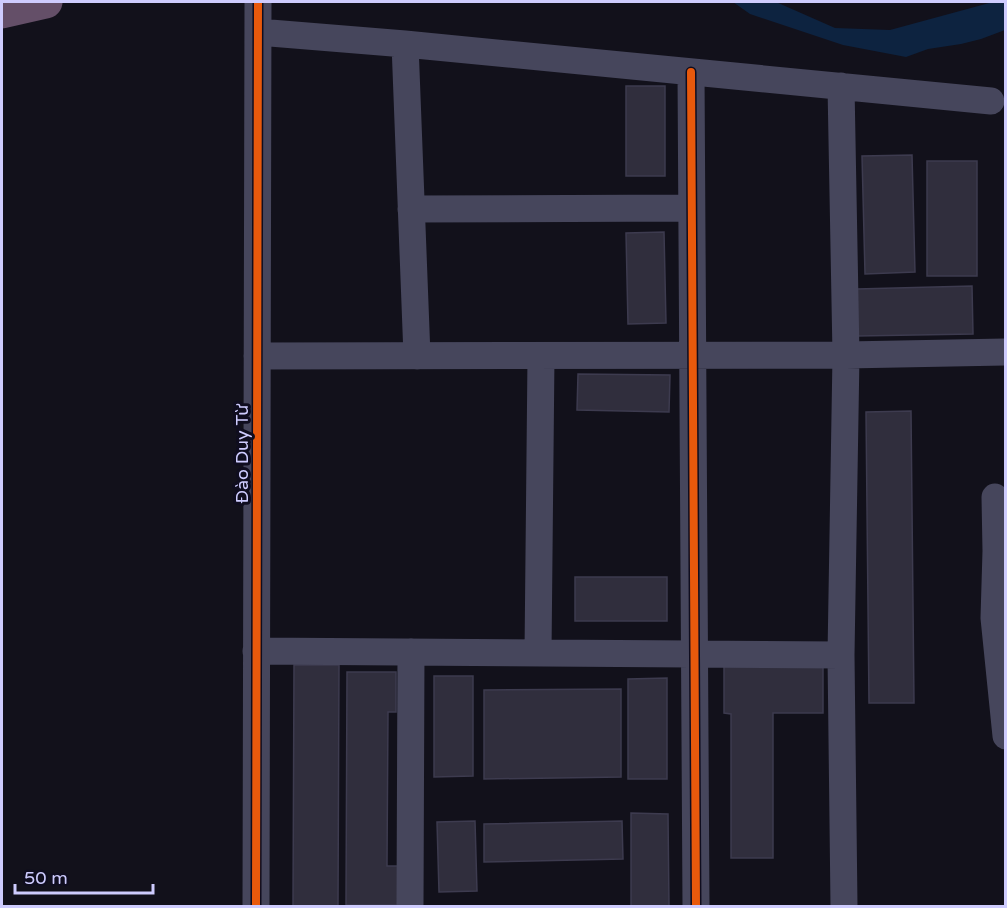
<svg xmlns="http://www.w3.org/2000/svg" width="1007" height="908" viewBox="0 0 1007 908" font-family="'Varela Round',sans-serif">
  <rect width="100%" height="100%" fill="#12111b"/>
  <path fill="#0d2340" d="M733,2H776L835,28L890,30L993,2H1005V30L981,39L961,44L928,49L906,57L843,45L750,14Z"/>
  <path fill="#302e3d" stroke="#3d3b4f" stroke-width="1.5" d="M626,86H665V176H626Z
    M912,155L915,272L865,274L862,156Z
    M927,161H977V276H927Z
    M664,232L666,323L628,324L626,233Z
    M972,286L973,334L857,336V289Z
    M578,374L670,375L669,412L577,410Z
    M911,411L914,703H869L866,412Z
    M575,577H667V621H575Z
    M294,665H339L338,906H293Z
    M724,666H823V713H773V858H731V714L724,713Z
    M347,672H396V712H388L387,866H398V905H346Z
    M434,676H473V776L434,777Z
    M667,678V779H628V679Z
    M621,689V777L484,779V690Z
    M631,813L668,814L669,906H631Z
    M475,821L477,891L439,892L437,822Z
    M622,821L623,859L484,862V824Z"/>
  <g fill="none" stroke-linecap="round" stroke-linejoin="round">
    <path stroke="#46465c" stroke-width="27" d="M258,32L405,44L991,101
      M405,44L417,356
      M691,72L696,906
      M841,86L846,355L841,655L844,906
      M411,209L691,208
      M257,356L846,355L1005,352
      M995,497L996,551L994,618L1006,736
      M256,651L841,655
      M538,653L541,356
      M256,906L258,2
      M410,906L411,652"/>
    <path stroke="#644f68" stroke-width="33" d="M2,12L46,2"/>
    <g stroke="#0f0d1f" stroke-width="11">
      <path id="cycleway" d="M691,72L696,906
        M256,906L258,2"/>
    </g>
    <use href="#cycleway" stroke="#e8590c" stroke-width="8"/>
  </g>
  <g text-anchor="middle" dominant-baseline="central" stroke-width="6" stroke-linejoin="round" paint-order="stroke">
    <g font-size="18" fill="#ceccfe" stroke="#0f0d1f">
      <text transform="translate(242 454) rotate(-90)">Đào Duy Từ</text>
    </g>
  </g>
  <rect width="1007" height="908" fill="none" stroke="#ceccfe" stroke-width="6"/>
  <path d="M15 884v9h138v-9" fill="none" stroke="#ceccfe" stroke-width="3"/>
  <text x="24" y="884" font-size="18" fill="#ceccfe" stroke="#0f0d1f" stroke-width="4.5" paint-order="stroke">50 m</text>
</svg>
